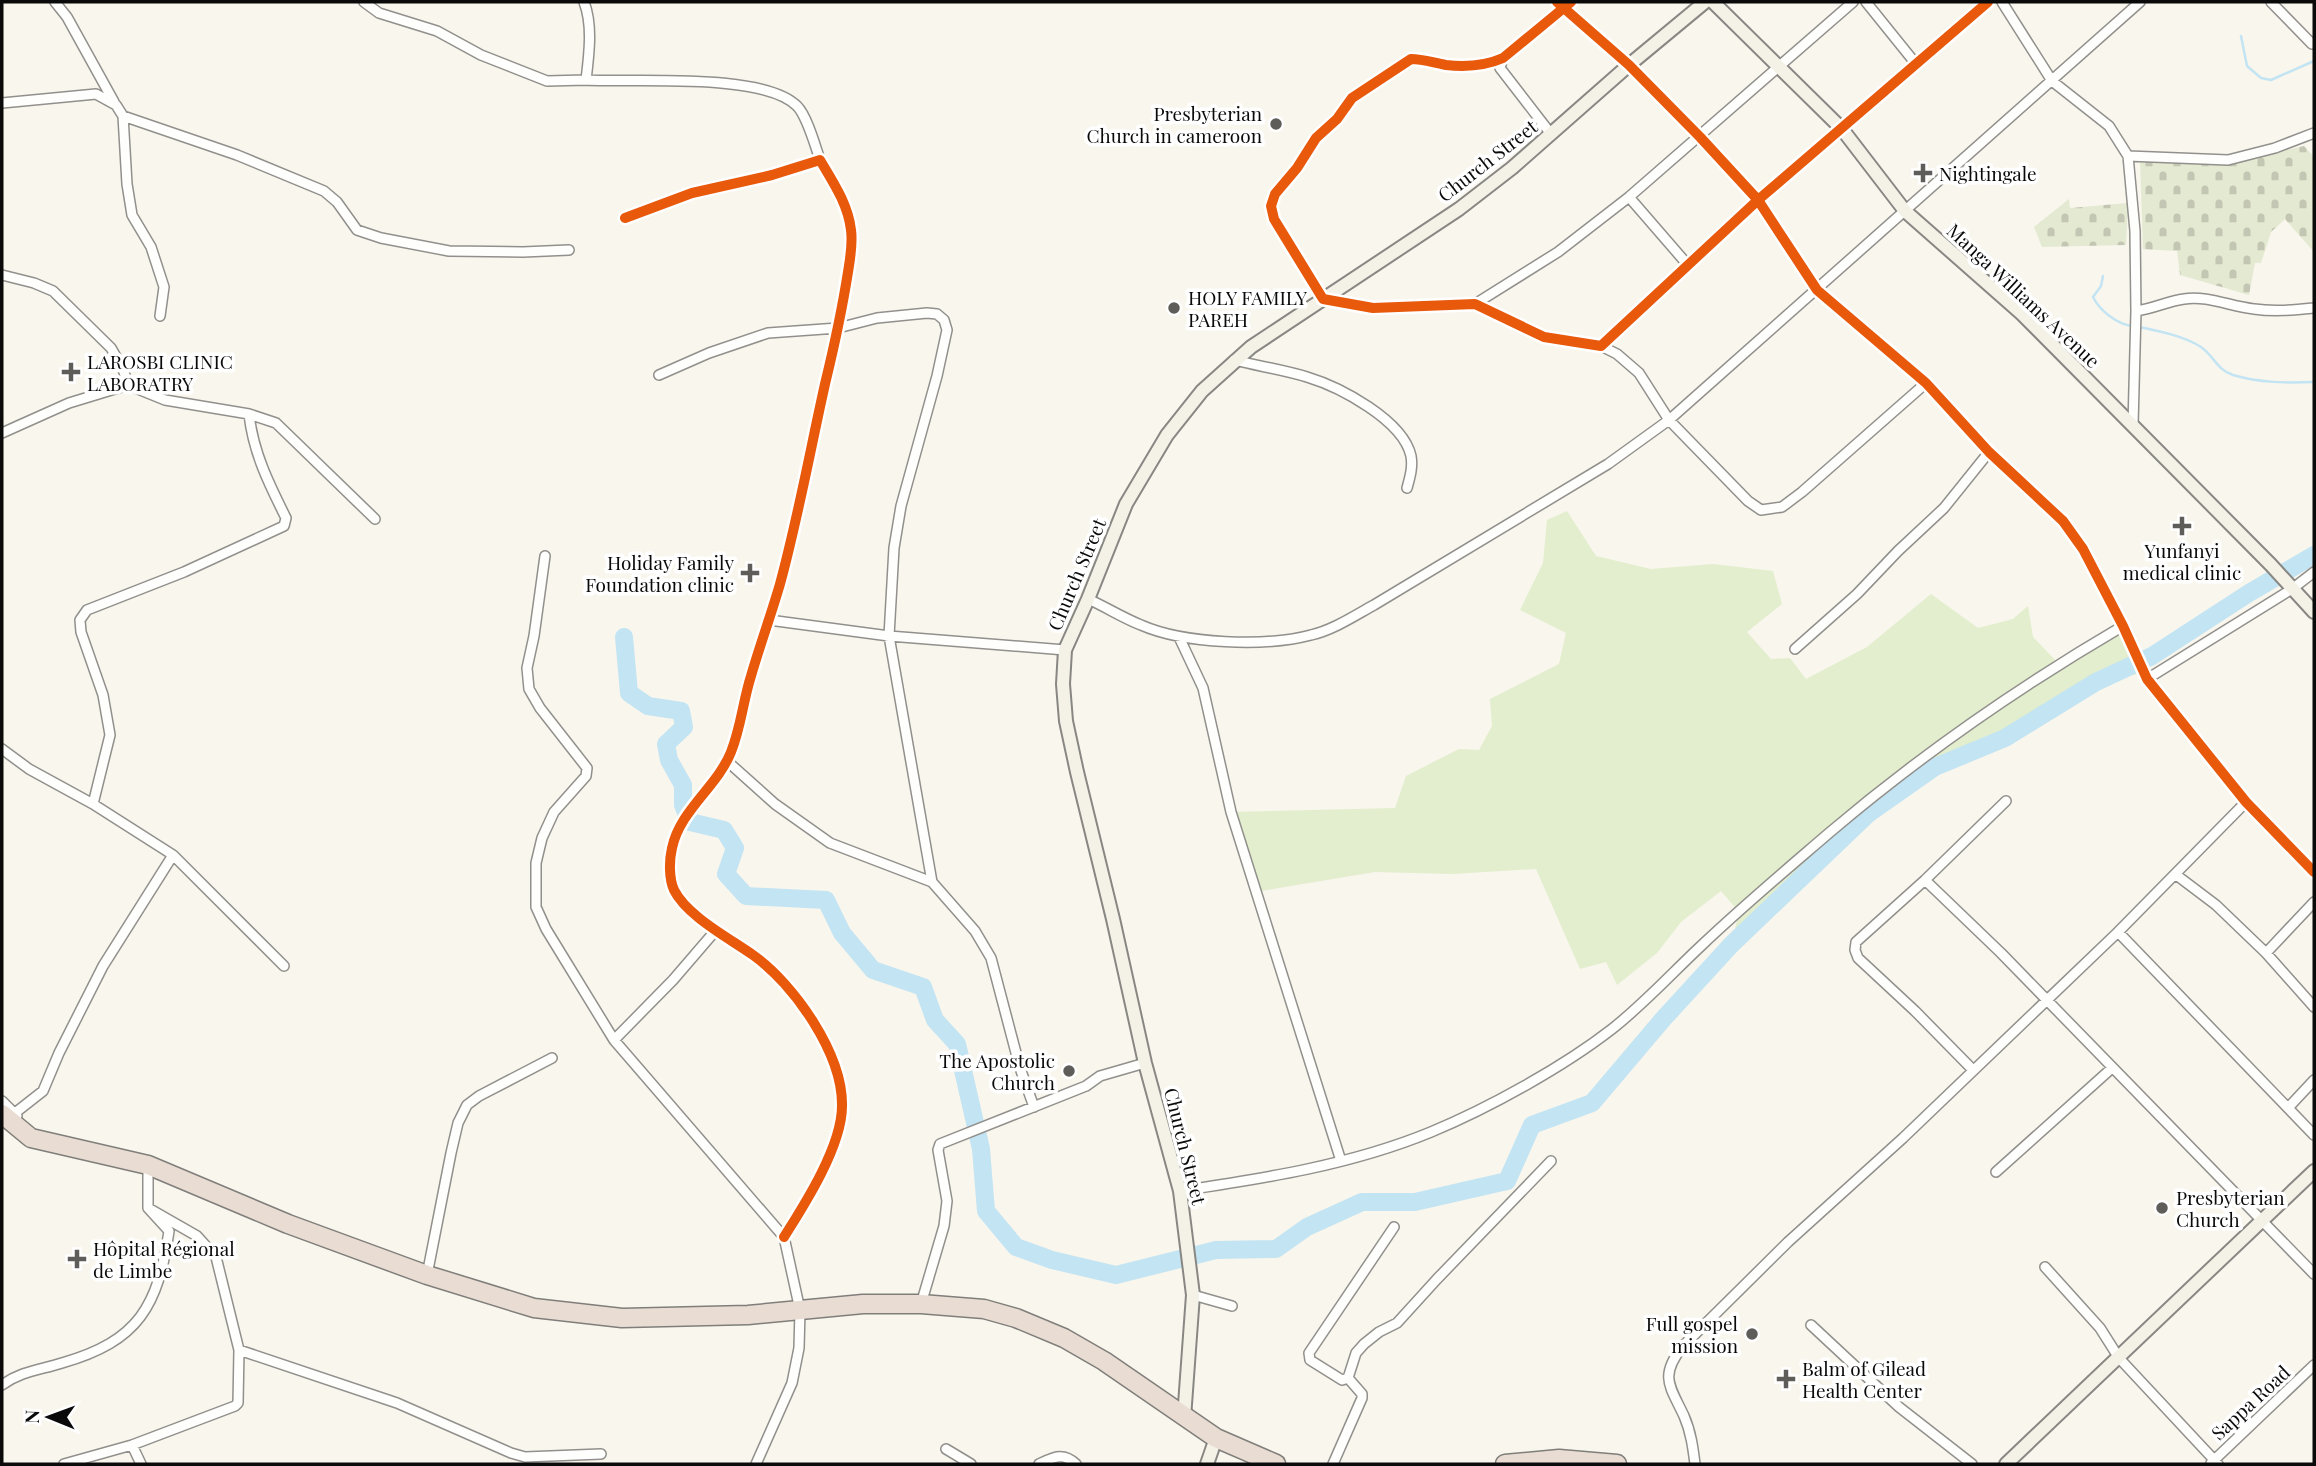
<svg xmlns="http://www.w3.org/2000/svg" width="2316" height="1466" viewBox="0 0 2316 1466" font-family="'Playfair Display',serif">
  <defs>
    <pattern id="cemetery-stones" width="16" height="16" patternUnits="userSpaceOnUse" patternTransform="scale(1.75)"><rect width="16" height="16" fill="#e4e9d1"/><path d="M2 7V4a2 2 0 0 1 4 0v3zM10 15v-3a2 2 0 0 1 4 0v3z" fill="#c2c6b2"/></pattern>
  </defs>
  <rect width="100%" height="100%" fill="#f9f6ed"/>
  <path fill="#e2eecd" d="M1567,511L1596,556L1651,569L1713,564L1773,571L1782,604L1747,632L1771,659L1790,658L1806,679L1867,647L1931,594L1978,628L2013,619L2028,606L2033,637L2059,664L2123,626L2143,673L2096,682L2005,738L1935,767L1868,814L1731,945L1739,912L1721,891L1681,922L1657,953L1617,985L1606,962L1580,969L1536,869L1452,874L1375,872L1255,892L1231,812L1395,808L1406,776L1459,749L1479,750L1492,726L1490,699L1559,664L1566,633L1520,610L1543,563L1547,520Z"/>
  <path fill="url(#cemetery-stones)" d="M2304,146L2314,157V252L2285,219L2271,232L2261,263H2255L2249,295L2180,275L2177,251L2143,249L2140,161L2227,164Z
    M2069,199L2070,208L2128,203L2126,245L2042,247L2034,227Z"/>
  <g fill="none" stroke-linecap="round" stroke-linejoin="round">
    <path stroke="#c3e4f3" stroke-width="2.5" d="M2241,36L2247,66L2261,78L2271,80L2314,61
      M2103,276L2101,286L2093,297C2100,311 2117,324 2132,326
      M2139,327C2159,331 2184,336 2201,347C2214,356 2217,370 2233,375C2260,383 2286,383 2314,382"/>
    <path stroke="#c3e4f3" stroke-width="18" d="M624,637L629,693L648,706L681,711L684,727L666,744L669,760L683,785V805L690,822L724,830L735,848L726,874L746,896L826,900L842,933L873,970L923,987L935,1020L957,1044L981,1149L986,1211L1016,1247L1052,1260L1116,1275L1216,1250L1276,1249L1307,1227L1362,1202H1415L1507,1181L1532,1125L1592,1103L1664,1018L1731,945L1868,814L1935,767L2005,738L2096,682L2152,656L2249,593L2314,555"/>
    <g stroke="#92908c" stroke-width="12">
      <path id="street" d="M55,2L67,17L114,102
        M364,2L379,13L437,31L481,55L547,81L586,80
        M584,2C593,25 589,55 586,80C634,83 763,72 797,106C807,116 815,145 820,160
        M1557,2L1629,65L1700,137L1758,200L1817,290L1926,383L1989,452L2063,521L2083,549L2123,626L2147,679L2246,802L2314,872
        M1571,2L1503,58C1485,66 1465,67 1446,65C1434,63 1423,59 1411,59L1352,98L1337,119L1316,138L1297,168L1275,194L1271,206L1274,219L1323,299L1373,308L1475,304L1544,337L1601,346L1758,200L1988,2
        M1866,2L1916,64
        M2002,2L2052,81L2109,126L2128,156L2135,231L2136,311L2133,425
        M2271,2L2312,44
        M1503,58L1500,68L1551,134
        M2,103L96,94L116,105L123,116L127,184L132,215L151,247L164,287L160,316
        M123,116L237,155L324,191L337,202L357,230L381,238L449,251L523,252L569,250
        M2128,156L2228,160L2275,148L2314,133
        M1629,197L1687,264
        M625,218L692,193L772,175L820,160C833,182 848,204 851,230C853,244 850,259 848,272C842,310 834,347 825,384C810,451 798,518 780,584C771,615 760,645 751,676C743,701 741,727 731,752C717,787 680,810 672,848C669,861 669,879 674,890C687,916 729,938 753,955C794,984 843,1054 842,1106C842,1146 805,1204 784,1237
        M2,275L34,283L53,291L111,348L123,369L128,385
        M1475,304L1558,252L1629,197L1853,2
        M2136,311C2153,309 2168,301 2184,299C2207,295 2232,307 2254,309C2274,312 2294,310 2314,308
        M1601,346L1617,354L1639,373L1669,420L1748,501L1761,510L1782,507L1802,492L1926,383
        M1234,360C1258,366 1284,370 1307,377C1340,387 1403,420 1411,456C1413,467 1410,477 1407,488
        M659,375L709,353L768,333L838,328L877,318L927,313L937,314L944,320L947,330L937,376L901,506L894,548L889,636L932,882L975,931L991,958L1020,1068L1034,1107
        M2,433L69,403L128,385L165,400L249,414L276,423L375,519
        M545,556L534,636L527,668L529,689L540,708L587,768L586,776L554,812L542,838L536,863V907L546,929L614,1040L784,1237L800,1310L799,1348L792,1383L756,1464
        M1088,599C1106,607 1123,618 1141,625C1184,644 1266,647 1311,635C1333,630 1354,616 1374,605L1608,464L1669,420L2140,2
        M769,620L889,636L1065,650
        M1179,637L1203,688L1231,812L1341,1161
        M1795,649L1857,594L1898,551L1944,508L1989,452
        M2147,679L2292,589L2314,572
        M2,749L29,769L93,804L110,735L103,695L81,632L80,620L87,610L184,572L284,526L286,518C269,484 253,452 249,414
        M727,761L775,804L830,843L932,882
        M2006,801L1925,880L2001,953L2314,1274
        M93,804L173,855L284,966
        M2175,874L2216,905L2266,953
        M1925,880L1856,942L1855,950L1858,958L1915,1011L1973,1070
        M2314,902L2266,953L2314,1007
        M2118,932L2314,1135
        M614,1040L673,980L716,930
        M2,1101L17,1116
        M2288,1108L2314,1080
        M15,1113L43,1091L59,1053L103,966L173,855
        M1996,1172L2112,1068
        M1180,1191C1266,1178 1351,1165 1431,1132C1489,1108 1563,1067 1612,1029C1644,1004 1673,972 1702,945C1743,906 1786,870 1829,833C1922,754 2017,688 2123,626
        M1394,1227L1309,1353L1310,1360L1342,1380L1348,1378L1356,1353L1364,1344L1379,1332L1397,1323L1437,1279L1551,1161
        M2045,1267L2100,1328L2119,1358L2218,1464
        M427,1275L451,1153L458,1123L467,1105L479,1096L552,1058
        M1193,1295L1232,1306
        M921,1304L944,1226L947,1201L938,1150L940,1144L1086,1086L1100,1076L1145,1063
        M1811,1325L1899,1407L1972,1464
        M239,1350L397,1403L511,1453L525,1457L601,1454
        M2,1385C21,1371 40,1370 62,1363C139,1341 158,1306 169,1231L148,1208V1165
        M132,1445L141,1464
        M946,1449L971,1464
        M2211,1463L2314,1365
        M64,1464L132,1445L235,1406L238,1403L239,1350L216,1257L197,1236L148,1208
        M1039,1464C1054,1457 1063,1452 1076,1464
        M1333,1464L1362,1398V1394L1348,1378
        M1695,1464C1693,1448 1691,1432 1684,1416C1670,1386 1659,1377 1682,1347L1788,1242L1903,1138L2118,932L2246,802"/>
    </g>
    <g stroke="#888783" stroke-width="16">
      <path id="secondary" d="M1713,2L1842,129L1905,211L2022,314L2271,565L2314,612
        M1184,1418L1193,1295L1180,1191L1145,1063L1113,919L1077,772L1066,721L1063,684L1065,650L1088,599L1126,504L1167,435L1202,391L1251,347L1459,209L1512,168L1629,65L1705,2
        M1207,1464L1216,1438
        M2006,1464L2314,1171"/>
    </g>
    <g stroke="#7f7e7a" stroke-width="21">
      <path id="highway" d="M2,1114L31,1138L148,1165L288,1224L427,1275L534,1308L622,1318L748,1315L863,1304H921L984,1309L1016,1318L1064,1338L1104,1361L1216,1438L1276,1464
        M1505,1464L1559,1459L1617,1464"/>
    </g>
    <use href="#street" stroke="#fefefc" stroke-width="9"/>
    <use href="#secondary" stroke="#f4f2e7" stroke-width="12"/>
    <use href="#highway" stroke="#e9dcd3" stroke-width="18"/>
    <g stroke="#fff" stroke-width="15">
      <path id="cycleway" d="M1557,2L1629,65L1700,137L1758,200L1817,290L1926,383L1989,452L2063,521L2083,549L2123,626L2147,679L2246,802L2314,872
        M1571,2L1503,58C1485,66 1465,67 1446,65C1434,63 1423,59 1411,59L1352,98L1337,119L1316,138L1297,168L1275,194L1271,206L1274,219L1323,299L1373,308L1475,304L1544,337L1601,346L1758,200L1988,2
        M625,218L692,193L772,175L820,160C833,182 848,204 851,230C853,244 850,259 848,272C842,310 834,347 825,384C810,451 798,518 780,584C771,615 760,645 751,676C743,701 741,727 731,752C717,787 680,810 672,848C669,861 669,879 674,890C687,916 729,938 753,955C794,984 843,1054 842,1106C842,1146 805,1204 784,1237"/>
    </g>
    <use href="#cycleway" stroke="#e8590c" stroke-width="10"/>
  </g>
  <g fill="#5e5d59" stroke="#fff" stroke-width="2.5">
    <circle cx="1276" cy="124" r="7"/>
    <path d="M1919.5 162.5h7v7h7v7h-7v7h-7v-7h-7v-7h7z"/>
    <circle cx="1174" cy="308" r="7"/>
    <path d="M67.5 361.5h7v7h7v7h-7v7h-7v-7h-7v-7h7z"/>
    <path d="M2178.5 515.5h7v7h7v7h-7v7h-7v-7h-7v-7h7z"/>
    <path d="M746.5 562.5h7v7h7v7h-7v7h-7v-7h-7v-7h7z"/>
    <circle cx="1069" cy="1071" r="7"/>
    <circle cx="2162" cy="1208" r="7"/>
    <path d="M73.5 1248.5h7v7h7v7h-7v7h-7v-7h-7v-7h7z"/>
    <circle cx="1752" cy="1334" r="7"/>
    <path d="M1782.5 1368.5h7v7h7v7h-7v7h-7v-7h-7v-7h7z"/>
  </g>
  <g text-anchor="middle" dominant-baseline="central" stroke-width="7" stroke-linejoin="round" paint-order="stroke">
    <g font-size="19" fill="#0a0a0a" stroke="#fff" text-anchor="start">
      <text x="1262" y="113" text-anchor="end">Presbyterian<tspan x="1262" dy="22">Church in cameroon</tspan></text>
      <text x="1939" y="173">Nightingale</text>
      <text x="1188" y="297">HOLY FAMILY<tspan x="1188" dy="22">PAREH</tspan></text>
      <text x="87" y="361">LAROSBI CLINIC<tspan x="87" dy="22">LABORATRY</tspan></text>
      <text x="2182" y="550" text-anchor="middle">Yunfanyi<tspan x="2182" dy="22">medical clinic</tspan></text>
      <text x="734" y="562" text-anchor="end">Holiday Family<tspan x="734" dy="22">Foundation clinic</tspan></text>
      <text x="1055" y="1060" text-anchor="end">The Apostolic<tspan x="1055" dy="22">Church</tspan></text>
      <text x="2176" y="1197">Presbyterian<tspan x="2176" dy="22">Church</tspan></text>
      <text x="93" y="1248">Hôpital Régional<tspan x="93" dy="22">de Limbe</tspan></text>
      <text x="1738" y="1323" text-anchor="end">Full gospel<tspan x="1738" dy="22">mission</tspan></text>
      <text x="1802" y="1368">Balm of Gilead<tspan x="1802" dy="22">Health Center</tspan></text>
    </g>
    <g font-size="19" fill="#0a0a0a" stroke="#fff">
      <text transform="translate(1487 160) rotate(-38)">Church Street</text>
      <text transform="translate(2024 295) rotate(43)">Manga Williams Avenue</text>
      <text transform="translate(1076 574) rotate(-67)">Church Street</text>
      <text transform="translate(1186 1146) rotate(76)">Church Street</text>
      <text transform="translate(2250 1402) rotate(-43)">Sappa Road</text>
    </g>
  </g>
  <rect width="2316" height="1466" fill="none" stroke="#0a0a0a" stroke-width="7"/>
  <g transform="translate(49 1417) rotate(271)" stroke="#ffffff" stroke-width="5" paint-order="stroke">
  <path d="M0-5L12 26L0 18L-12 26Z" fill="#0a0a0a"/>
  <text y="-10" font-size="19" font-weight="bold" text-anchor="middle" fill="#0a0a0a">N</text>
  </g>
</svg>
